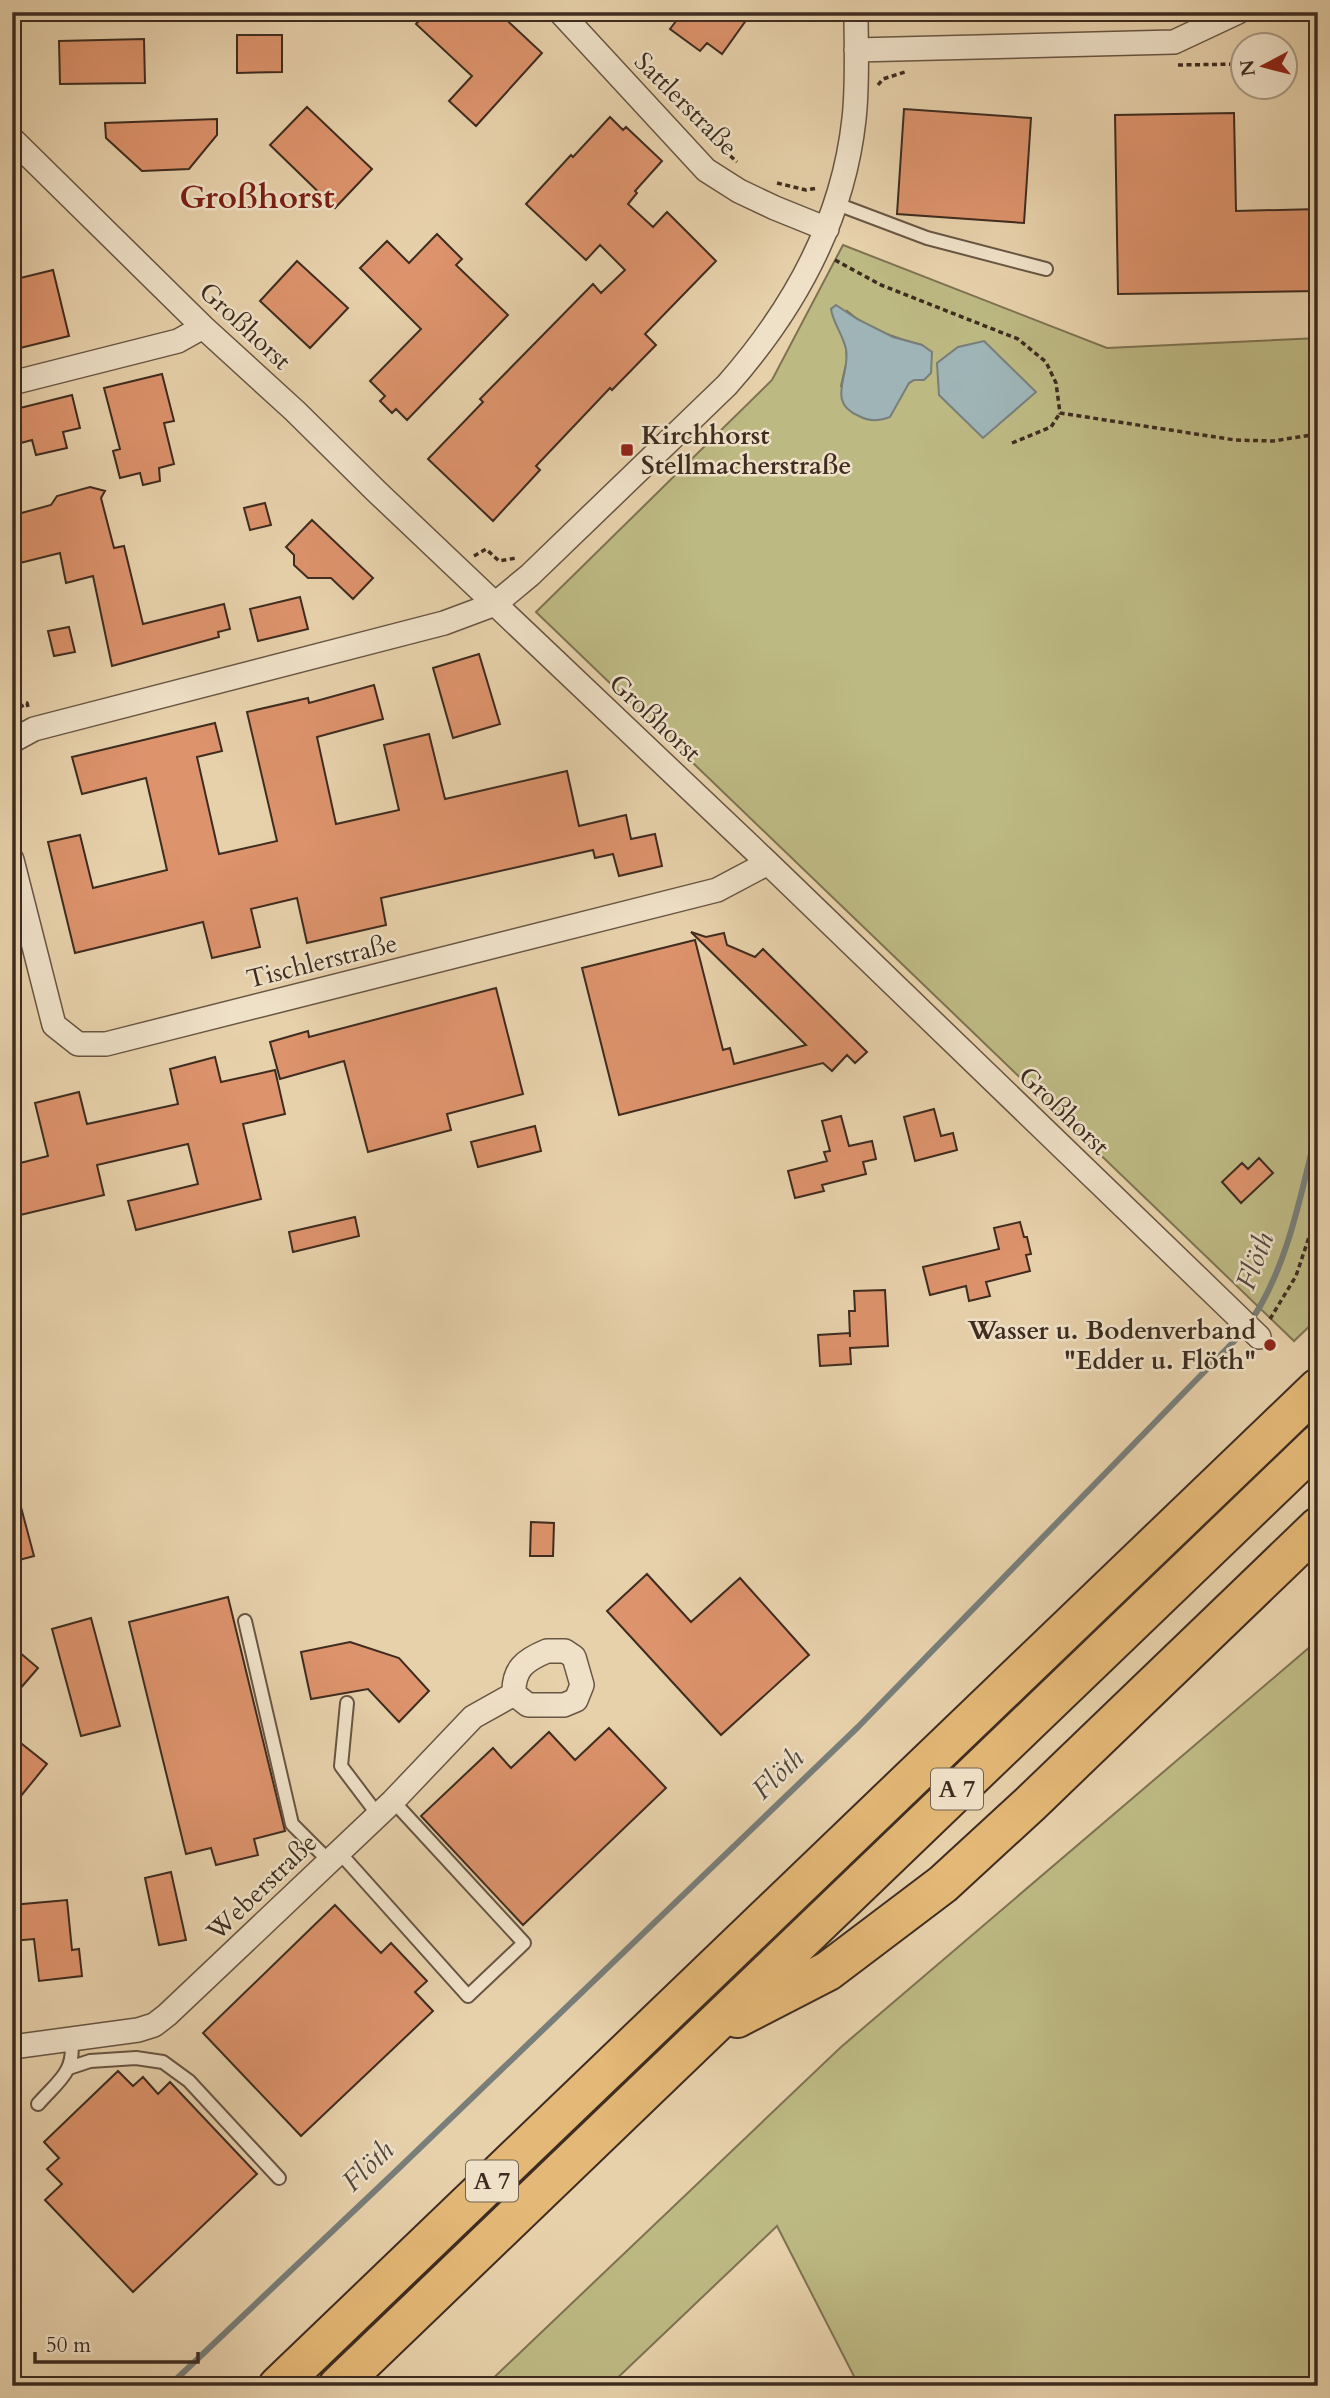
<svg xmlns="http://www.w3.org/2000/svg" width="1330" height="2398" viewBox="0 0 1330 2398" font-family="Cardo,serif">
  <rect width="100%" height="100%" fill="#e7d1ab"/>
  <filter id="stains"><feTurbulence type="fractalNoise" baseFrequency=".00286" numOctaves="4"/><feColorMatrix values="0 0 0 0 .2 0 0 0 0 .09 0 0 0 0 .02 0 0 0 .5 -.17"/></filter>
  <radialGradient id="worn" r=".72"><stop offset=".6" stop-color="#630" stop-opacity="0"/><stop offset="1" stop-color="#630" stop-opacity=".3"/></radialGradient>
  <path fill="#bdb983" stroke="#7e7252" stroke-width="2" fill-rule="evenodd" d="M843,245L1107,348L1318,338V1318L1294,1341L536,612L772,380ZM847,311C867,329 896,338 922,345L914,380L909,383L841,386L847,360L846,348L841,333Z
    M1318,1640V2386H859L777,2226L609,2386H485L841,2047Z"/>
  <path fill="#9eb4b6" stroke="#787e7a" stroke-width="2" d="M836,305L857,319L893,337L922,345L932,352L931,373L924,380H914L909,383L890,417C878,421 870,422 859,416C825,402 851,375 846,349C843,335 833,323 831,309Z
    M984,341L1036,392L983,438L939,395L937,363L958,347Z"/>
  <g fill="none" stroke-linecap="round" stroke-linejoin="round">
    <path stroke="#787e7a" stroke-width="6" d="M1250,1322C1288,1268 1302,1189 1318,1125
      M169,2386L398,2169L858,1727L1244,1331"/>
  </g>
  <path fill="#dd936c" stroke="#3e2c20" stroke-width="2" d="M427,12H498L542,53L476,126L449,101L472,76L416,24Z
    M683,12H752L722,54L707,43L700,51L670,29Z
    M237,35H282V72L237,73Z
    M144,39L145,83L60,84L59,41Z
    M307,107L372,169L335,208L270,145Z
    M904,109L1031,118L1024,223L897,214Z
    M1234,113L1236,211L1318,209V291L1118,294L1115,115Z
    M610,117L623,130L626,127L662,161L635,191L637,193L628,204L653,227L667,212L716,261L645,334L656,345L612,390L610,388L536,466L540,470L493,521L428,459L483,402L480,399L593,284L601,293L625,270L600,245L586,260L526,204L571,155L573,157Z
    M217,119V135L189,169L142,171L106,138L105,123Z
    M437,234L462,259L456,265L508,315L407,420L396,409L392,413L380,401L385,396L370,381L421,329L360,268L387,241L409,263Z
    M297,261L348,308L310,348L260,301Z
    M53,270L69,336L12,350V280Z
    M162,374L174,421L164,423L174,464L159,468L160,481L143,485L140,473L120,478L113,451L120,449L104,388Z
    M72,395L80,428L63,432L67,448L36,455L32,440L17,444L12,425V410Z
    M90,487L105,491L101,498L114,548L124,546L143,624L224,604L230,629L218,632L219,637L112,666L93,576L66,583L60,553L12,565V542L20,541L14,515L51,505L57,496Z
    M265,503L271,525L250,530L244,508Z
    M312,520L373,578L353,599L331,578H308L294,565V555L286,547Z
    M300,597L308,629L258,641L250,609Z
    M69,627L75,652L54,656L48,631Z
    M479,654L500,724L453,738L433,668Z
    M374,685L383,719L317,737L336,824L399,810L384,745L429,734L445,799L567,771L579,826L626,815L631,839L655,834L662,866L619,876L613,854L595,858L593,850L381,898L386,925L307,943L297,898L251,909L260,947L212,958L203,922L75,953L48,842L80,835L93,888L167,870L146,778L82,794L72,757L215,723L222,751L197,757L219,854L277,841L247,712L308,698L309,703Z
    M691,932L706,937L724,933L727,945L755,957L763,949L867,1052L855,1063L847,1055L832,1071L823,1063L619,1115L582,968L695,940L723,1050L730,1048L734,1064L806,1045Z
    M496,988L523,1094L447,1114L451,1130L368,1152L344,1061L280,1079L270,1042L308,1031L309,1037Z
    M215,1057L221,1082L275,1070L285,1114L243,1124L261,1199L136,1230L128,1201L198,1184L188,1144L97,1165L104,1195L12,1217V1165L48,1156L35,1103L79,1092L87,1124L178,1104L170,1069Z
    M934,1109L941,1136L953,1133L957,1150L915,1161L904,1117Z
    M841,1116L849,1146L872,1141L876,1159L863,1162L866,1174L822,1185L824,1191L795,1198L788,1171L827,1161L824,1152L830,1151L822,1121Z
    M535,1126L541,1151L478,1167L471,1142Z
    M1259,1158L1273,1173L1241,1203L1222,1182L1242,1163L1248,1169Z
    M355,1217L359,1236L293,1252L289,1232Z
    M1020,1222L1024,1237H1027L1031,1254L1026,1255L1030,1271L986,1282L990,1296L969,1301L966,1286L930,1295L923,1267L999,1249L994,1228Z
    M885,1290L888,1346L850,1348L851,1364L820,1366L818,1335L850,1333V1337L849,1311H855L854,1291Z
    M12,1496H18L34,1556L12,1562Z
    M531,1522L554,1523L553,1556H530Z
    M647,1574L691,1622L740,1578L809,1655L721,1735L607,1611Z
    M228,1597L285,1831L254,1839L258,1855L216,1865L211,1848L186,1854L129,1622Z
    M91,1618L120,1726L81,1736L52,1629Z
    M350,1642L399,1658L429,1691L399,1722L368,1689L311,1699L301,1652Z
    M12,1646L38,1668L12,1698Z
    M609,1728L666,1788L523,1925L421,1816L493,1748L511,1768L549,1732L575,1760Z
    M12,1736L47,1764L12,1807Z
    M171,1872L186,1940L159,1945L145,1878Z
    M67,1900L72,1950L79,1949L82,1976L39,1981L34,1939L12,1941V1905Z
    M335,1905L381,1953L391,1943L427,1981L415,1992L433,2011L301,2136L203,2033Z
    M118,2071L133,2086L143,2077L158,2094L170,2082L257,2174L133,2292L45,2200L62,2184L47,2169L59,2158L44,2142Z"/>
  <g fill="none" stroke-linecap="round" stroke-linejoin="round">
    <g stroke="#685543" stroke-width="16">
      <path id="service" d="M837,204L927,238L1046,269
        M245,1621L292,1824L329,1861
        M347,1703L341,1766L378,1815
        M339,1852L468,1996L524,1943L393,1801
        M69,2068L90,2061L136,2058L163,2062L189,2081L279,2178
        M38,2104C58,2081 76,2072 71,2039"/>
    </g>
    <g stroke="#685543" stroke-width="26">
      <path id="minor" d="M560,12L706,170L739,191L775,208L827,229
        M856,50L1174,42L1238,12
        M12,139L203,327L295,411L376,491L768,863L1259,1337
        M12,383L178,341L203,327
        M12,741L34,729L444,623L495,604L530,575L727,385C794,309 843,221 854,119C858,84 856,47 856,12
        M12,860L54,1025L78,1044H106L717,890L768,863
        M547,1651H565L574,1657L582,1685L576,1700L564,1705H528L514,1694C513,1669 525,1660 547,1651Z
        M12,2047L138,2030L154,2025L167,2015L393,1801L473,1717L514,1694"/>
    </g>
    <g stroke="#3e2c20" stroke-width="42">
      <path id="motorway" d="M737,2018L828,1971L943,1884L1030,1804L1318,1527
        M278,2386L1318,1388
        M338,2386L1318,1444"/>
    </g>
    <path stroke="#3e2c20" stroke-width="3.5" stroke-dasharray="5 3.5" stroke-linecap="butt" d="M1178,65L1242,64
      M878,85L883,79L905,72
      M699,127L737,162
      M777,183L806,190L818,188
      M835,260L881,285L1018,339L1046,362L1056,383L1060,413L1235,440L1273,441L1318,434
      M1012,443L1051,427L1060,413
      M474,556L486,549L499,561L516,558
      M12,712L27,703L28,707
      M1270,1319L1296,1276L1312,1228L1318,1187"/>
    <use href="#service" stroke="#efe1c8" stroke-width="12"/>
    <use href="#minor" stroke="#efe1c8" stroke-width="23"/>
    <use href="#motorway" stroke="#e4b876" stroke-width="38"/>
  </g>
  <g fill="#8f2418" stroke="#efe1c8" stroke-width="2.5">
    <rect x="620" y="443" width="14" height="14" rx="3.5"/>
    <circle cx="1270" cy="1345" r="7"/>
  </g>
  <g text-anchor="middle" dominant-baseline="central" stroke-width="5" stroke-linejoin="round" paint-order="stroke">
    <g fill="#efe1c8" stroke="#736252" stroke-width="2">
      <rect x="931" y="1768.5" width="52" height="41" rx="5"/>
      <rect x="466" y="2160.5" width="52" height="41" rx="5"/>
    </g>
    <g font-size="24" font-weight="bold" fill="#3e2c20">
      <text x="957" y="1789">A 7</text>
      <text x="492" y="2181">A 7</text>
    </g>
    <g font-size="26" fill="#3e2c20" stroke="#efe1c8">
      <text transform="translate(686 104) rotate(45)">Sattlerstraße</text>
      <text transform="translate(245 326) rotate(43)">Großhorst</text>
      <text transform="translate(655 718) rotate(43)">Großhorst</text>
      <text transform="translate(322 961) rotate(-14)">Tischlerstraße</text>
      <text transform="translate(1064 1111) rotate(44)">Großhorst</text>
      <text transform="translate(262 1887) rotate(-44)">Weberstraße</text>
    </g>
    <g font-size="26" font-weight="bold" fill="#3e2c20" stroke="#efe1c8" text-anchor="start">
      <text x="641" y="435">Kirchhorst<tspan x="641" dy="30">Stellmacherstraße</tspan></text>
      <text x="1256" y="1330" text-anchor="end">Wasser u. Bodenverband<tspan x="1256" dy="30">"Edder u. Flöth"</tspan></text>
    </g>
    <g font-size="28" font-style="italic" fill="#51473e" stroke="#efe1c8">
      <text transform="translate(1255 1261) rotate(-69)">Flöth</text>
      <text transform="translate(778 1774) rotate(-44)">Flöth</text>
      <text transform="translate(368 2166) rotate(-44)">Flöth</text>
    </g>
    <g font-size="33" font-weight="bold" fill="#7a1f14" stroke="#efe1c8">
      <text x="257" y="197">Großhorst</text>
    </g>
  </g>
  <rect width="1330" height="2398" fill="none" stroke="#e7d1ab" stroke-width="42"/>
  <rect x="14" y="14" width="1302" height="2370" fill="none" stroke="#3e2c20" stroke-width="3.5"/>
  <rect x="21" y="21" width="1288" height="2356" fill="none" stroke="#3e2c20" stroke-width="2"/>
  <g transform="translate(1264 66) rotate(263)"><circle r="33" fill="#efe1c8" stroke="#a89985" stroke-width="2"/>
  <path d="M0-5L12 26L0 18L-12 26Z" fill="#8f2418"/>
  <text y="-10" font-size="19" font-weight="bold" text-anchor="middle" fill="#3e2c20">N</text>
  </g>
  <path d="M35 2352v10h163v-10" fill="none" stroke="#3e2c20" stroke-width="3.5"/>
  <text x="46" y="2352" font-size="21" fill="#3e2c20" stroke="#efe1c8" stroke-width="5" paint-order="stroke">50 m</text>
  <rect width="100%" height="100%" filter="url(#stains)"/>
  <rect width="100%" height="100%" fill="url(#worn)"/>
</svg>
